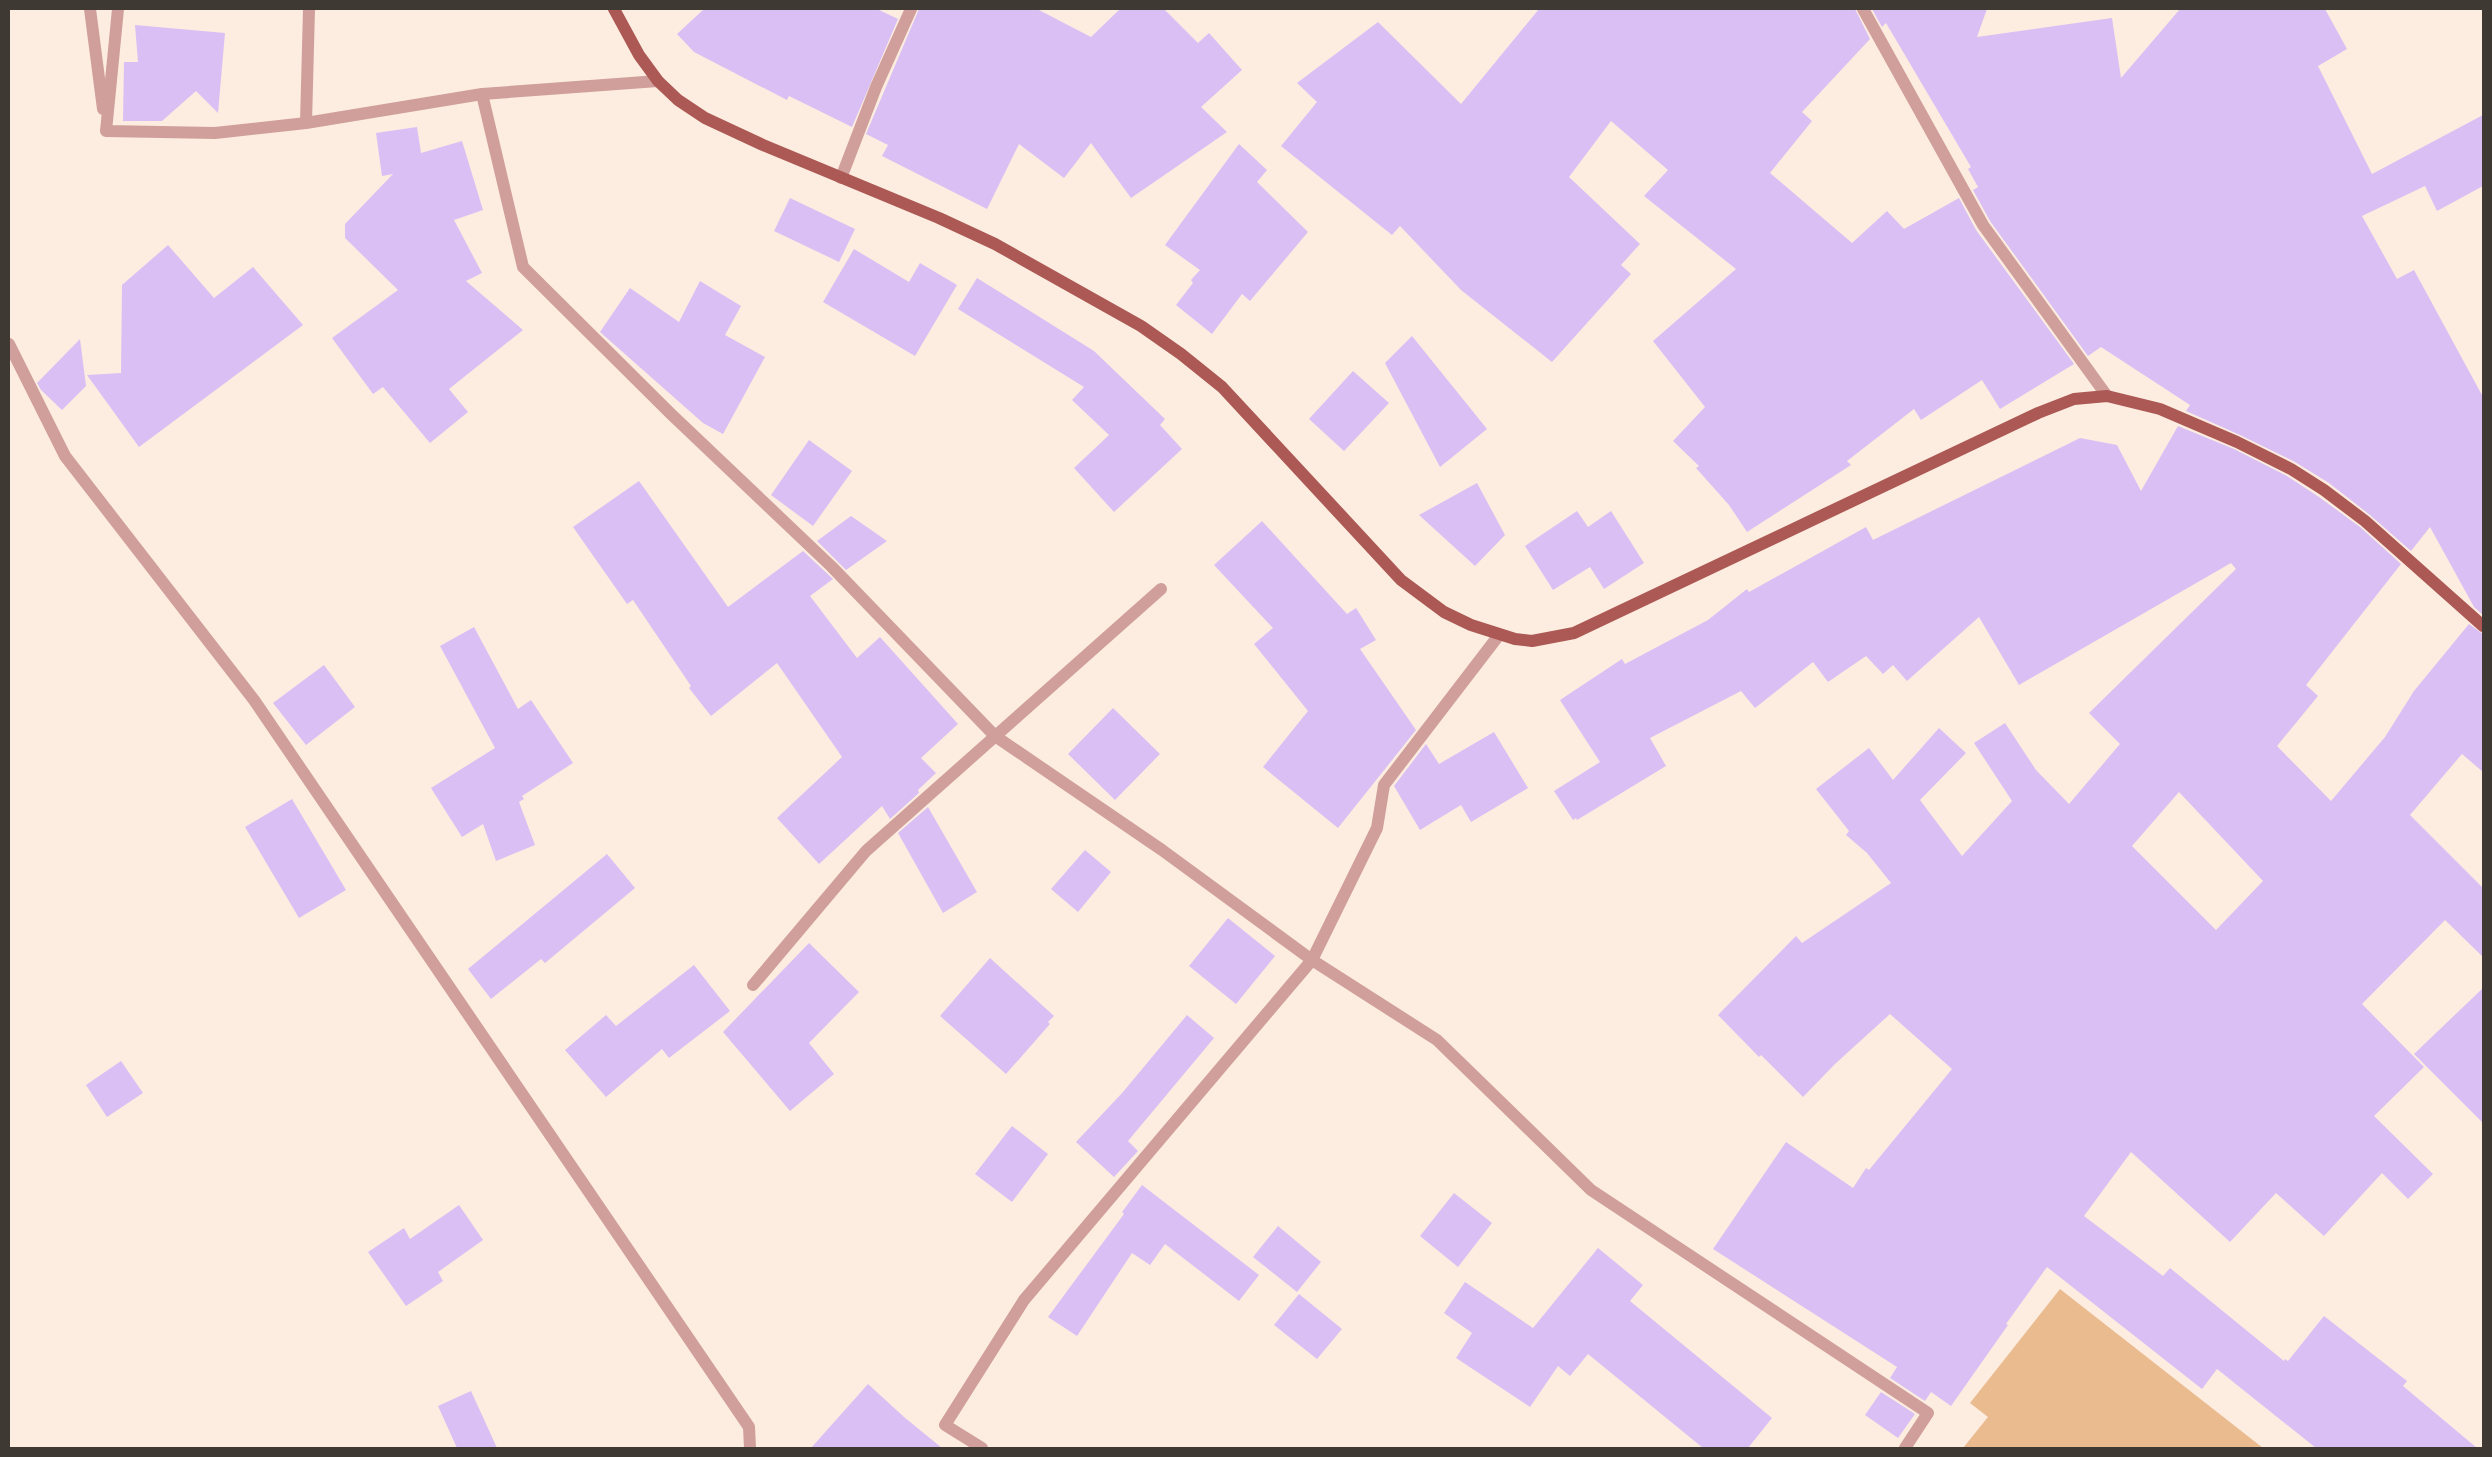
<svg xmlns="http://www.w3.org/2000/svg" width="2492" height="1457" viewBox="0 0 2492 1457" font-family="Quicksand,sans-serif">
  <rect width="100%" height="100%" fill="#fcede0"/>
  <path fill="#ebbb90" d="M2060,1289L2263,1448H1963L1988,1417L1970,1403Z"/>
  <path fill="#dabff4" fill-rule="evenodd" d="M704,9H877L898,19L852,127L789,96L787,100L694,52L677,34Z
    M919,9H1037L1091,37L1120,9H1164L1198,43L1209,33L1242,70L1201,107L1227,132L1131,198L1091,143L1064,178L1019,144L987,209L882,156L888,145L866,134Z
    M1539,9H1855L1870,39L1802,112L1812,121L1770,173L1852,243L1887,211L1904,229L1959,198L1976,230L2074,364L2000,409L1982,380L1921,420L1914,409L1847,461L1851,465L1747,532L1729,505L1696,468L1699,466L1673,441L1705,407L1653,341L1736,269L1644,196L1668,170L1611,121L1569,177L1640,244L1621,265L1631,274L1552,362L1461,290L1400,226L1392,235L1281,146L1317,102L1297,83L1378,22L1461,104Z
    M1872,9H1987L1977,37L2112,18L2121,78L2180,9H2325L2347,49L2318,66L2372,174L2483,115V186L2437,211L2425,186L2362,216L2397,279L2414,270L2483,397V615L2474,607L2430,527L2411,551L2370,515L2329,483L2295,462L2240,435L2186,411L2190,405L2101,347L2088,356L1990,221L1973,190L1978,187L1968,169L1971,167L1886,23L1882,27Z
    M135,25L225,33L218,113L196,91L162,121H123L124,62H138Z
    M417,127L421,153L462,141L483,210L454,220L482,273L466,281L523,330L449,389L468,412L430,443L383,387L373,394L332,338L398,290L345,238V224L393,174L382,176L376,133Z
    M1239,144L1267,170L1257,182L1308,232L1250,301L1242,294L1212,334L1176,305L1193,283L1191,280L1200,270L1165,245Z
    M790,198L855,229L839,262L774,231Z
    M168,245L214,298L253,267L303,325L139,447L87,375L121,373L122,285Z
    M854,249L909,282L920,263L957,285L915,356L823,302Z
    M977,278L1094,351L1165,419L1160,425L1182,449L1114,512L1074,468L1109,435L1072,400L1084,387L958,309Z
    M700,281L741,306L725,335L765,357L723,434L703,423L600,332L630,288L679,322Z
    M1412,336L1487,429L1440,467L1385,363Z
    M80,339L86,386L62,410L41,390L37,383Z
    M1353,371L1389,403L1344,451L1309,419Z
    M2178,426L2234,449L2287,476L2319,497L2360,527L2401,564L2306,685L2318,696L2277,746L2331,801L2385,737L2414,691L2469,624L2483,634V772L2462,754L2410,815L2483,888V957L2445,920L2362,1004L2424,1067L2374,1116L2433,1174L2408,1199L2382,1173L2324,1236L2276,1193L2230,1242L2131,1152L2084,1216L2163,1276L2170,1268L2284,1361L2285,1359L2288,1361L2324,1316L2407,1381L2403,1386L2477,1448H2316L2217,1369L2202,1389L2047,1267L2006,1324L2008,1325L1951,1406L1931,1392L1925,1401L1890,1378L1897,1367L1713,1249L1786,1142L1853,1188L1866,1168L1869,1170L1952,1069L1890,1014L1835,1064L1803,1097L1761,1055L1759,1057L1718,1015L1796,936L1802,943L1891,883L1867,853L1846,835L1849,831L1816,789L1869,748L1893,780L1939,728L1966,753L1920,800L1962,856L2012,801L1974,743L2005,723L2036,770L2069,804L2120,744L2089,713L2236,569L2231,563L2019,685L1979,617L1907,681L1893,665L1883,674L1866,656L1828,682L1813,662L1755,708L1741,691L1650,738L1666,766L1577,820L1576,818L1573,820L1554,791L1600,762L1560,700L1622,659L1625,664L1708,620L1747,589L1749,592L1866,527L1873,540L2080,438L2117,445L2141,491ZM2179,792L2263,881L2216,930L2132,846Z
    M809,440L852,471L813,526L771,495Z
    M639,481L728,607L803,551L833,579L810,596L857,658L880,637L958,724L921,758L936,773L918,790L919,793L890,819L882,806L819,864L777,818L842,757L777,663L711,716L689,688L691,686L633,600L627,604L573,527Z
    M1477,483L1505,535L1475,566L1419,515Z
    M1577,511L1588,527L1611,511L1644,563L1604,589L1590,567L1553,590L1525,546Z
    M851,516L887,541L846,570L817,541Z
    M1262,521L1347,614L1356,608L1376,640L1360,649L1416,730L1338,828L1263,767L1308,711L1254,644L1273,628L1214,565Z
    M474,627L518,709L531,700L573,763L522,796L524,799L519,802L535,845L496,861L483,824L462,837L431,788L495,748L440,646Z
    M324,665L355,707L306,745L273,703Z
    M1113,708L1160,754L1115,800L1068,754Z
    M1494,732L1528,788L1471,822L1461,805L1420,830L1394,786L1426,744L1439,764Z
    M292,799L346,890L299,918L245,827Z
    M928,807L977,892L943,913L898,833Z
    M1085,850L1111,872L1078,912L1051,889Z
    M607,854L635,888L545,963L541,959L491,999L468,969Z
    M1228,918L1275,956L1236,1004L1189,966Z
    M809,943L859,992L809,1043L834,1074L790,1111L723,1032Z
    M990,958L1054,1016L1048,1022L1050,1024L1006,1074L940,1016Z
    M694,965L730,1011L669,1058L662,1049L606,1097L565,1050L606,1015L616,1026Z
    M2483,988V1123L2414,1054Z
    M1187,1015L1214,1038L1128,1141L1138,1151L1114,1177L1076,1142L1123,1092Z
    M121,1061L143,1093L107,1117L86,1085Z
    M1012,1126L1048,1154L1012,1202L975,1174Z
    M1142,1185L1259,1275L1239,1301L1165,1244L1150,1265L1132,1253L1077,1336L1048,1317L1124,1214L1122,1212Z
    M1454,1193L1492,1223L1458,1267L1420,1236Z
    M459,1205L483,1240L438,1272L443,1281L406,1306L368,1252L404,1228L410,1239Z
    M1278,1226L1321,1262L1297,1292L1253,1257Z
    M1598,1248L1643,1285L1630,1301L1772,1418L1748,1448H1703L1588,1354L1570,1376L1558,1366L1530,1407L1456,1358L1472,1333L1444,1313L1465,1282L1533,1328Z
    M1299,1294L1342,1329L1317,1359L1274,1325Z
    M868,1384L904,1417L942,1448H811Z
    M471,1391L497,1448H457L438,1406Z
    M1881,1392L1915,1414L1898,1438L1865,1415Z"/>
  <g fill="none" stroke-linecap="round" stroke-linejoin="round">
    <path stroke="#d09f9b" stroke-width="12" d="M90,9L103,109
      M118,9L106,131L215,133L306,123L482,94L658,81
      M1863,9L1983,225L2107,396
      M482,94L523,267L671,414L832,567L995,736L1162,850L1312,960L1024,1300L945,1425L982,1448
      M306,123L309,9
      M841,178L876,87L911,9
      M9,344L65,456L254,700L749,1427L750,1448
      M1499,635L1384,785L1377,828L1312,960L1437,1040L1591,1190L1928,1413L1905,1448
      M753,985L866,851L1161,589"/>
    <path stroke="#ac5854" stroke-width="12" d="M614,9L639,55L658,81L678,100L705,118L763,145L939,218L995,244L1141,326L1181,354L1222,387L1401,580L1444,612L1471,625L1515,639L1532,641L1574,633L2038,413L2074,399L2107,396L2160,409L2237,442L2291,469L2324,490L2365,521L2483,626"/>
  </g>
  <rect width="2492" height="1457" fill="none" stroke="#3f3934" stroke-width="20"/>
</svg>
